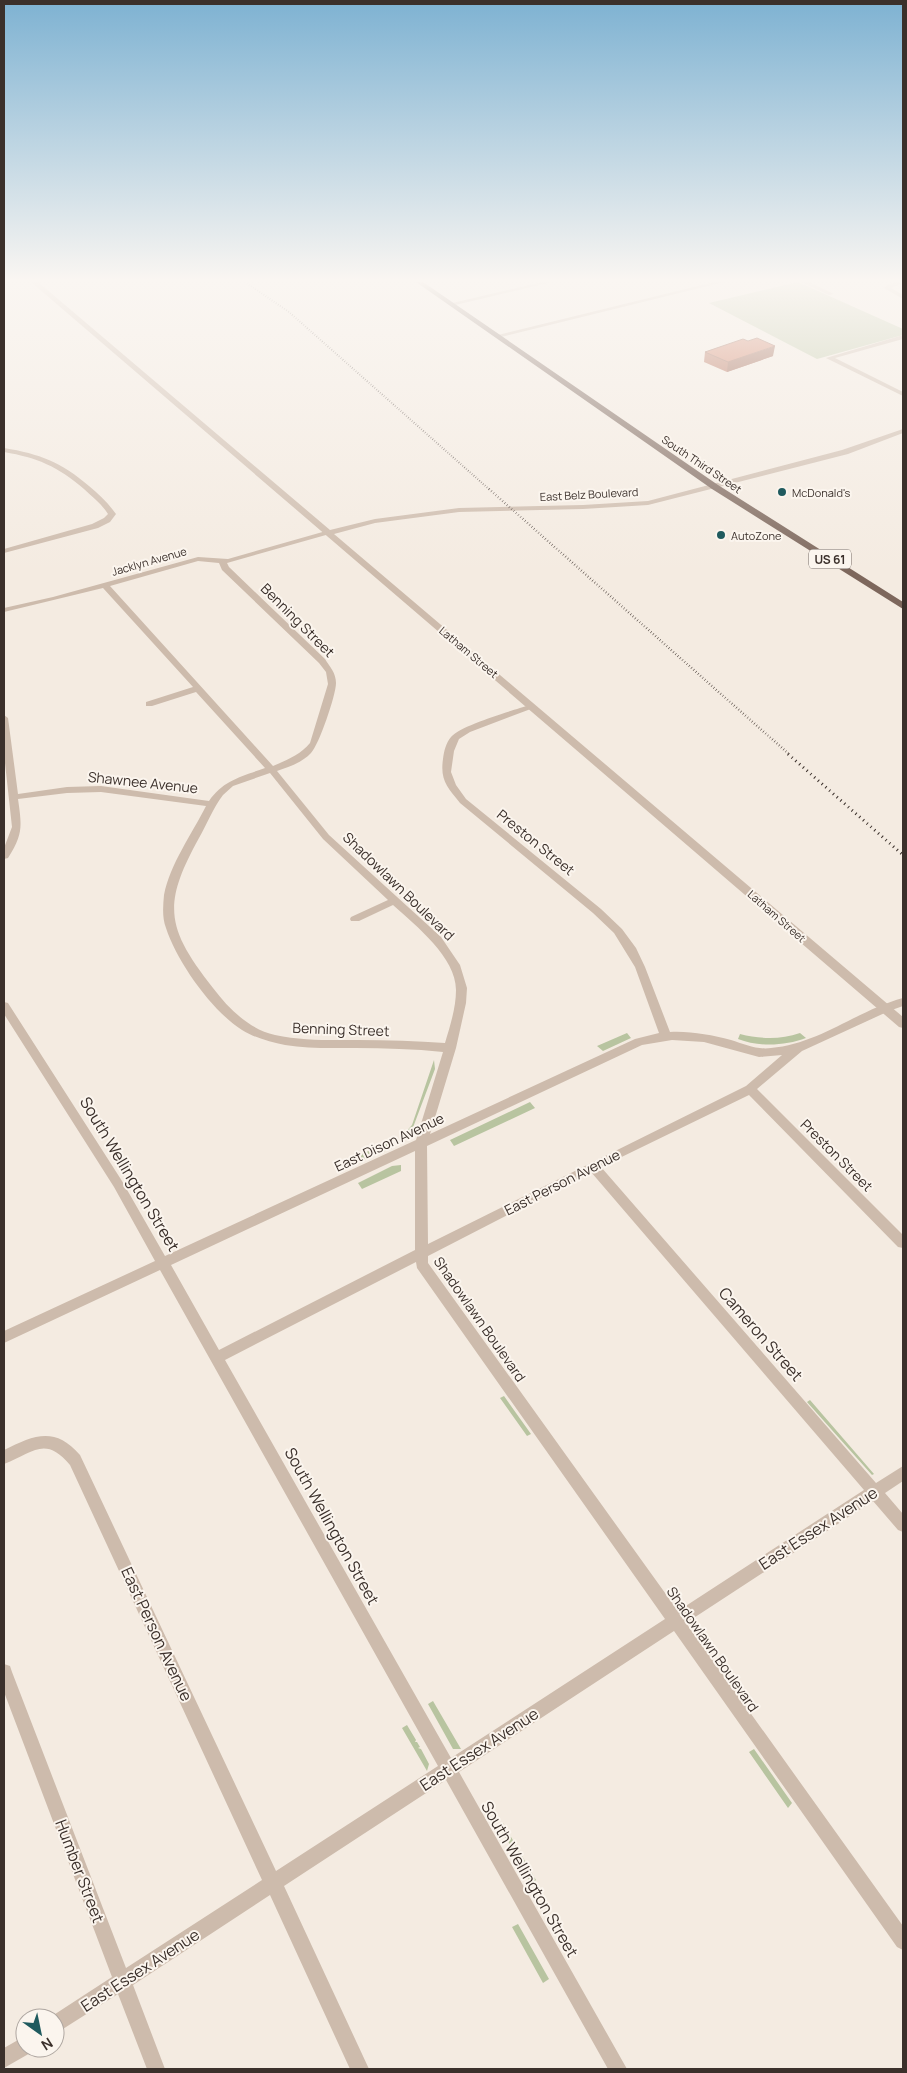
<svg xmlns="http://www.w3.org/2000/svg" width="907" height="2073" viewBox="0 0 907 2073" font-family="Manrope,sans-serif">
  <rect width="100%" height="100%" fill="#f4ebe1"/>
  <path fill="#b8c4a0" d="M798,282L903,329V335L817,359L709,303Z
    M627,1033L631,1038L603,1051L597,1046Z
    M800,1033L806,1038C785,1046 758,1047 738,1039L740,1034C760,1039 780,1040 800,1033Z
    M434,1060L435,1069L409,1138L404,1134L412,1125Z
    M530,1102L535,1108L454,1146L450,1140Z
    M389,1142L392,1148L360,1162L355,1157Z
    M401,1165V1171L362,1189L358,1183L392,1166Z
    M504,1396L531,1434L527,1436L500,1398Z
    M810,1400L874,1474L872,1475L807,1402Z
    M433,1701L461,1749H453L428,1704Z
    M407,1725L416,1740L415,1742H417L420,1747L418,1748L421,1749L429,1764L427,1771L402,1728Z
    M754,1749L792,1803L788,1808L749,1752Z
    M503,1823L536,1880L532,1883L530,1882L511,1846L499,1828Z
    M518,1924L549,1979L543,1983L512,1927Z"/>
  <g fill="none" stroke-linecap="round" stroke-linejoin="round">
    <path fill="#cdbbac" fill-rule="evenodd" d="M542,282H552L451,306L448,304Z
      M714,282H724L497,338L494,336Z
      M801,282H809L834,294L829,295Z
      M896,282L903,283L891,288L903,295V299L884,288L887,285Z
      M903,335V339L835,358L903,392V396L826,358Z
      M4,448C40,454 61,462 89,486C99,494 108,503 116,514L110,522L98,528L4,553V549L92,524L104,518L108,514C102,504 92,497 84,489C57,466 38,458 4,452Z
      M326,531L333,533L227,563L229,567L325,659C330,667 336,673 336,683C336,695 319,745 311,753C303,762 289,767 277,771L329,835L441,937L460,965L467,988L466,1003L456,1048L430,1134L635,1039L659,1033L635,967L614,933L593,913L460,803C447,787 440,780 443,759C444,751 446,743 451,737C461,725 512,711 529,705L532,704L536,707L470,732L459,739L454,751L451,772L456,785L466,799L601,909L622,929L636,948L645,967L670,1032C691,1031 711,1035 731,1040C744,1044 757,1050 771,1048C819,1044 858,1010 903,998V1006L889,1011L802,1051L757,1089L903,1235V1248L898,1247L749,1095L601,1167L876,1483L903,1466V1481L885,1493L903,1514V1532L898,1530L873,1501L686,1623L903,1926V1950L897,1947L674,1631L459,1772L627,2069H608L446,1780L284,1886L369,2069H350L270,1895L133,1985L165,2069H147L118,1994L55,2034V2018H49L112,1977L4,1692V1664L10,1666L12,1672L126,1968L262,1880L70,1465C45,1435 33,1453 4,1464V1450C34,1435 55,1426 80,1455L276,1871L438,1766L160,1270L4,1343V1331L155,1261L114,1187L4,1014V1002L8,1003L122,1181L165,1256L416,1140L443,1052C414,1049 385,1048 356,1048C333,1048 308,1049 285,1045C270,1042 255,1038 242,1030C212,1011 177,962 166,928C162,918 163,906 164,895C170,864 192,834 206,806L101,792L67,793L18,799C22,827 23,834 8,858L4,859V848L12,827L4,754V715L8,718L18,794L67,787L101,786L209,801C223,780 243,776 265,768L196,692L152,706H146V702L193,687L103,588L4,612V608L53,597L198,557L228,559ZM198,561L219,563L222,570L319,663L326,672L328,684L310,743C300,755 287,760 273,766L110,586ZM270,773L323,839L388,900L351,917L350,919L351,921H359L393,905C416,926 456,957 456,990C456,1008 450,1026 445,1043C417,1041 387,1040 358,1040C331,1040 303,1041 275,1035C249,1029 229,1009 213,988C166,928 162,905 199,838C207,824 213,808 223,795L233,786ZM672,1040L704,1042L759,1057L782,1055L746,1086L428,1244L427,1146L642,1045ZM415,1151V1250L219,1350L171,1265ZM591,1172L864,1490L678,1611L428,1263V1256ZM416,1262L417,1268L665,1619L451,1758L225,1360Z
      M25,2036V2048H33L32,2052L4,2068V2048Z"/>
    <path fill="#cdbbac" fill-rule="evenodd" d="M31,282H38L330,530L375,519L459,508L583,505L648,501L842,450L903,429V433L848,454L648,505L583,509L459,512L375,523L334,534L903,1017V1028L899,1027Z"/>
    <path fill="#7d675c" fill-rule="evenodd" d="M416,282H423L718,485L903,602V609L712,489Z"/>
    <path stroke="#3b302b" stroke-width="2" stroke-dasharray="0.5 2" stroke-linecap="butt" d="M245,282L289,312L490,490"/>
    <path stroke="#3b302b" stroke-width="2.5" stroke-dasharray="0.5 2.5" stroke-linecap="butt" d="M489,489L790,755"/>
    <path stroke="#3b302b" stroke-width="3" stroke-dasharray="1 4" stroke-linecap="butt" d="M788,754L903,855"/>
  </g>
  <path fill="#ac5a40" d="M705,352L773,356L727,372L704,362Z"/>
  <path fill="#8c4a34" d="M775,346L773,356L727,372L728,362Z"/>
  <path fill="#c8694b" stroke="#8c4a34" d="M757,338L775,346L728,362L705,352L743,339L748,341Z"/>
  <linearGradient id="sky" x2="0" y2="1"><stop stop-color="#7eb2d2"/><stop offset="0.49" stop-color="#faf6f2"/><stop offset="1" stop-color="#faf6f2" stop-opacity="0"/></linearGradient>
  <rect width="907" height="572" fill="url(#sky)"/>
  <g fill="#1f5a5e" stroke="#fbf5ee" stroke-width="2">
    <circle cx="782" cy="492" r="5"/>
    <circle cx="721" cy="535" r="5"/>
  </g>
  <g text-anchor="middle" dominant-baseline="central" stroke-width="4" stroke-linejoin="round" paint-order="stroke">
    <g font-size="11" fill="#3b302b" stroke="#fbf5ee">
      <text transform="translate(702 464) rotate(34)">South Third Street</text>
      <text transform="translate(589 494) rotate(-3)">East Belz Boulevard</text>
      <text transform="translate(149 561) rotate(-16)">Jacklyn Avenue</text>
      <text transform="translate(469 652) rotate(40)">Latham Street</text>
      <text transform="translate(777 916) rotate(41)">Latham Street</text>
    </g>
    <g font-size="11" fill="#3b302b" stroke="#fbf5ee" text-anchor="start">
      <text x="792" y="492">McDonald's</text>
      <text x="731" y="535">AutoZone</text>
    </g>
    <rect fill="#fbf5ee" stroke="#756b66" stroke-width="1" x="809" y="549.5" width="42" height="19" rx="4"/>
    <g font-size="12" font-weight="bold" fill="#3b302b">
      <text x="830" y="559">US 61</text>
    </g>
    <g font-size="14" fill="#3b302b" stroke="#fbf5ee">
      <text transform="translate(298 620) rotate(45)">Benning Street</text>
      <text transform="translate(143 782) rotate(6)">Shawnee Avenue</text>
      <text transform="translate(536 842) rotate(39)">Preston Street</text>
      <text transform="translate(399 886) rotate(44)">Shadowlawn Boulevard</text>
      <text transform="translate(341 1029) rotate(2)">Benning Street</text>
      <text transform="translate(389 1142) rotate(-25)">East Dison Avenue</text>
      <text transform="translate(837 1155) rotate(45)">Preston Street</text>
      <text transform="translate(562 1182) rotate(-27)">East Person Avenue</text>
      <text transform="translate(480 1319) rotate(55)">Shadowlawn Boulevard</text>
      <text transform="translate(713 1649) rotate(55)">Shadowlawn Boulevard</text>
    </g>
    <g font-size="16" fill="#3b302b" stroke="#fbf5ee">
      <text transform="translate(130 1174) rotate(59)">South Wellington Street</text>
      <text transform="translate(761 1334) rotate(49)">Cameron Street</text>
      <text transform="translate(332 1526) rotate(61)">South Wellington Street</text>
      <text transform="translate(818 1528) rotate(-33)">East Essex Avenue</text>
      <text transform="translate(157 1634) rotate(65)">East Person Avenue</text>
      <text transform="translate(479 1749) rotate(-33)">East Essex Avenue</text>
      <text transform="translate(80 1871) rotate(69)">Humber Street</text>
      <text transform="translate(530 1879) rotate(60)">South Wellington Street</text>
      <text transform="translate(140 1970) rotate(-33)">East Essex Avenue</text>
    </g>
  </g>
  <rect width="907" height="2073" fill="none" stroke="#3b302b" stroke-width="10"/>
  <g transform="translate(40 2033) rotate(147)"><circle r="24" fill="#fbf5ee" stroke="#aea6a0"/>
  <path d="M0-4L9 19L0 12L-9 19Z" fill="#1f5a5e"/>
  <text y="-8" font-size="14" font-weight="bold" text-anchor="middle" fill="#3b302b">N</text>
  </g>
</svg>
